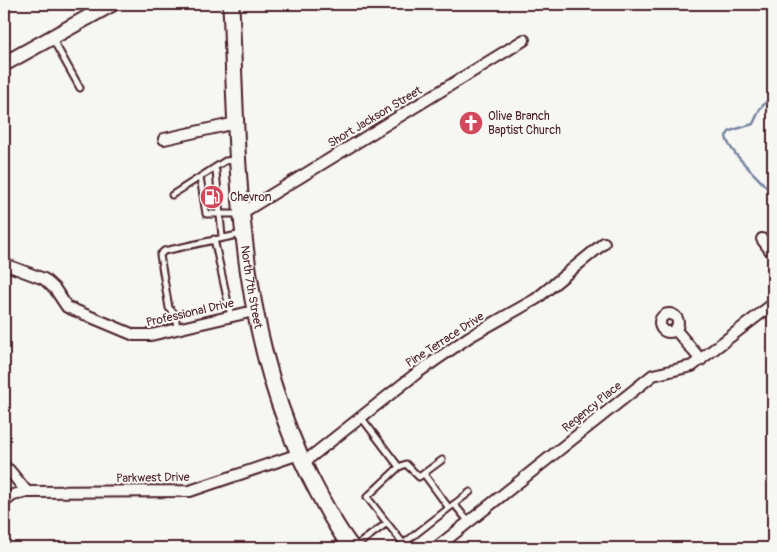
<svg xmlns="http://www.w3.org/2000/svg" width="777" height="552" viewBox="0 0 777 552" font-family="Pangolin,sans-serif">
  <rect width="100%" height="100%" fill="#f6f6f2"/>
  <filter id="ink" filterUnits="userSpaceOnUse"><feTurbulence type="fractalNoise" baseFrequency=".02" numOctaves="2"/><feDisplacementMap in="SourceGraphic" scale="10" xChannelSelector="R" yChannelSelector="G"/><feConvolveMatrix kernelMatrix="1 2 1 2 8 2 1 2 1" color-interpolation-filters="sRGB"/></filter>
  <g filter="url(#ink)">
    <g fill="none" stroke-linecap="round" stroke-linejoin="round">
      <path stroke="#7684a2" stroke-width="2.5" d="M773,94L760,109L753,124L730,131L726,136C727,151 763,181 773,195"/>
      <g stroke="#4a1f2b" stroke-width="9">
        <path id="lane" d="M85,4L90,15
          M52,38L80,88
          M214,168L216,171L222,237
          M200,177L206,214H240
          M172,195L225,161L235,160
          M214,239L231,316
          M177,328L175,314L169,308L160,255L164,251L242,234
          M399,467L406,464L419,477L442,460
          M424,474L449,508L470,492
          M454,504L469,522
          M387,523L407,548
          M403,544L449,508
          M353,548L387,523L367,497L399,467L361,417"/>
      </g>
      <g stroke="#4a1f2b" stroke-width="14">
        <path id="street" d="M164,139L236,123
          M240,214L524,40
          M762,239L773,254
          M4,264L44,279L55,289L67,307L134,335H151L254,311
          M660 323a9 9 0 1 1 18 0a9 9 0 1 1-18 0Z
          M675,329L701,360
          M303,463L417,373L469,337L536,299L604,243
          M4,467L9,470L27,492
          M4,502L13,495L27,492L190,491L299,454
          M436,548L653,375L692,366L773,304"/>
      </g>
      <g stroke="#4a1f2b" stroke-width="18">
        <path id="secondary" d="M4,64L112,4"/>
      </g>
      <g stroke="#4a1f2b" stroke-width="19">
        <g id="primary">
          <path id="s1" d="M231,4C238,166 235,328 310,477C323,502 335,526 352,548"/>
        </g>
      </g>
      <use href="#lane" stroke="#f6f6f2" stroke-width="5"/>
      <use href="#street" stroke="#f6f6f2" stroke-width="10"/>
      <use href="#secondary" stroke="#f6f6f2" stroke-width="14"/>
      <use href="#primary" stroke="#f6f6f2" stroke-width="15"/>
    </g>
  </g>
  <defs>
    <g id="church-disc" transform="scale(1.25)"><circle r="9.5" fill="#d1495b" stroke="#f6f6f2"/><path d="M-1.2-6h2.4v3.5h3.3v2.4h-3.3V6h-2.4V-.1h-3.3v-2.4h3.3Z" fill="#fff"/></g>
    <g id="fuel-disc" transform="scale(1.25)"><circle r="9.5" fill="#d1495b" stroke="#f6f6f2"/><path d="M-5.5-6h7V0h2V4h1.3V-2.5L3-4.5l.8-.8L6-3V5H2.5V1h-1V6h-7ZM-4.2-4.7v3.2H.2V-4.7Z" fill="#fff"/></g>
  </defs>
  <g fill-rule="evenodd">
    <use href="#church-disc" x="471" y="123"/>
    <use href="#fuel-disc" x="212" y="197"/>
  </g>
  <g text-anchor="middle" dominant-baseline="central" stroke-width="4" stroke-linejoin="round" paint-order="stroke">
    <g font-size="12" fill="#4a1f2b" stroke="#f6f6f2" text-anchor="start">
      <text x="488" y="116">Olive Branch<tspan x="488" dy="14">Baptist Church</tspan></text>
      <text x="230" y="197">Chevron</text>
    </g>
    <g font-size="12" fill="#4a1f2b" stroke="#f6f6f2">
      <text transform="translate(375 117) rotate(-31)">Short Jackson Street</text>
      <text stroke="none"><textPath href="#s1" startOffset="284">North 7th Street</textPath></text>
      <text transform="translate(190 313) rotate(-13)">Professional Drive</text>
      <text transform="translate(445 340) rotate(-33)">Pine Terrace Drive</text>
      <text transform="translate(592 407) rotate(-39)">Regency Place</text>
      <text transform="translate(153 478) rotate(-1)">Parkwest Drive</text>
    </g>
  </g>
  <rect width="777" height="552" fill="none" stroke="#f6f6f2" stroke-width="20"/>
  <rect x="10" y="10" width="757" height="532" fill="none" stroke="#4a1f2b" stroke-width="2" filter="url(#ink)"/>
</svg>
